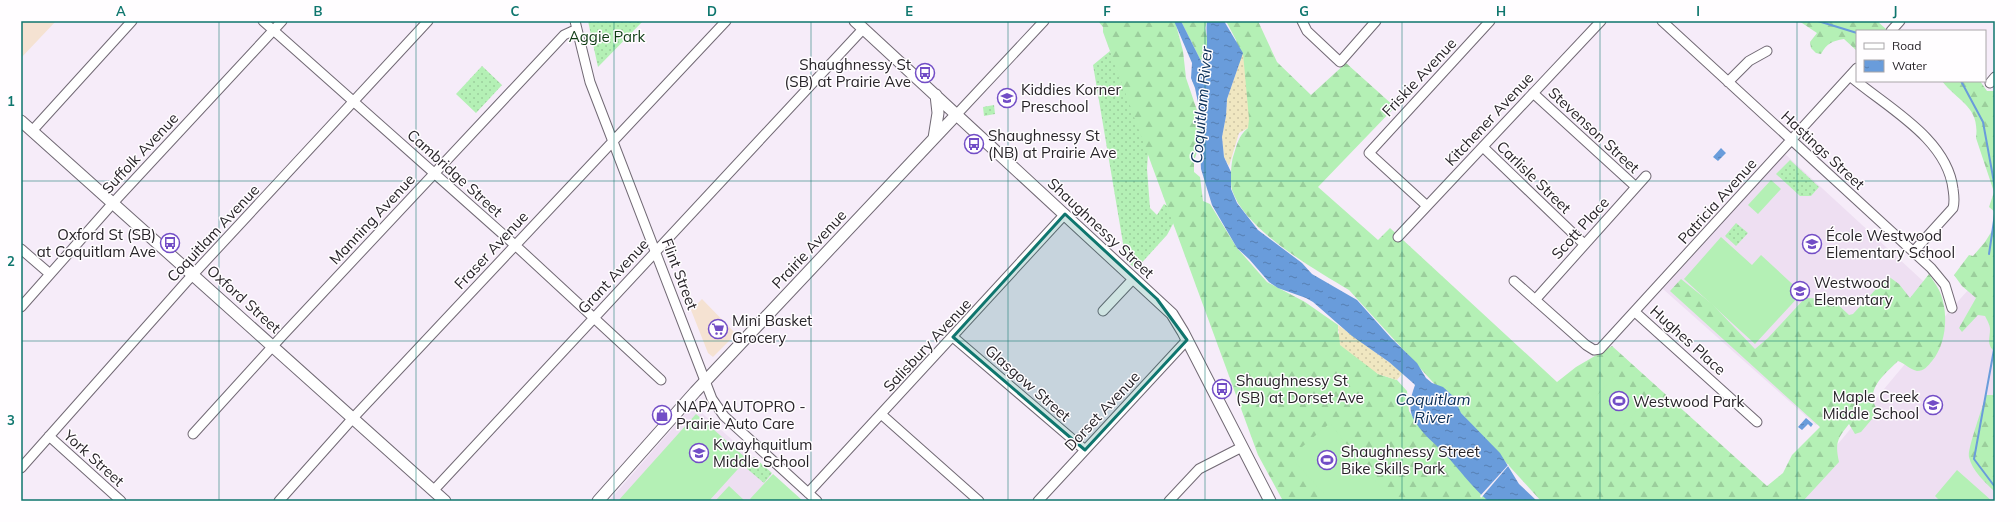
<svg xmlns="http://www.w3.org/2000/svg" width="2016" height="522" viewBox="0 0 2016 522" font-family="Mulish,sans-serif">
  <defs>
    <pattern id="grass-dots" width="8" height="8" patternUnits="userSpaceOnUse"><rect width="8" height="8" fill="#b4f0b5"/><path d="M2 2h.1M6 6h.1" fill="none" stroke="#9bce9c" stroke-width="1.8" stroke-linecap="round"/></pattern>
    <pattern id="forest-firs" width="22" height="20" patternUnits="userSpaceOnUse"><rect width="22" height="20" fill="#b4f0b5"/><path d="M5 1l3.5 6h-7zM16 11l3.5 6h-7z" fill="#9bce9c"/></pattern>
    <pattern id="sand-dots" width="8" height="8" patternUnits="userSpaceOnUse"><rect width="8" height="8" fill="#f0e7c1"/><path d="M2 2h.1M6 6h.1" fill="none" stroke="#cec6a6" stroke-width="1.8" stroke-linecap="round"/></pattern>
    <pattern id="water-ripples" width="26" height="14" patternUnits="userSpaceOnUse"><rect width="26" height="14" fill="#699cdb"/><path d="M2 4q2-2 4 0t4 0M15 11q2-2 4 0t4 0" fill="none" stroke="#567fb2"/></pattern>
  </defs>
  <rect width="100%" height="100%" fill="#f6ecf9"/>
  <path fill="#f5e2d2" d="M21,21H56L21,58Z
    M702,299L736,334L713,357L708,353L691,310Z"/>
  <path fill="#eedff2" d="M1785,154L1936,293L1816,425L1663,289Z
    M1995,260V501H1790L1952,308Z
    M693,405L801,501H609Z"/>
  <path fill="url(#grass-dots)" d="M588,21H643L598,67Z
    M1110,51L1149,138L1147,169L1150,208L1157,215L1164,204L1179,213L1167,235L1136,269L1126,261L1093,65Z
    M482,66L502,85L476,113L456,94Z
    M994,105L995,114L984,116L983,107Z
    M1790,160L1819,187L1811,196H1800L1776,174Z
    M1736,223L1748,233L1736,246L1725,236Z
    M754,457L772,473L764,483L745,467Z"/>
  <path fill="url(#forest-firs)" d="M1098,21H1175L1183,51L1186,78L1201,122V140L1194,161V172L1200,177L1203,201L1210,204L1237,248L1267,282L1305,302L1338,325V333L1378,374L1397,380L1407,391L1409,411L1420,428L1493,501H1283L1258,455L1103,32V27Z
    M1181,21L1207,22L1205,28L1209,45L1201,61Z
    M1226,21H1258L1277,62L1311,95L1346,63L1395,107L1318,187L1378,240L1390,228L1557,382L1576,367L1612,346L1767,486L1783,473L1792,455L1820,427L1670,291L1681,279L1712,304L1755,349L1768,338L1805,298L1832,299L1849,315L1853,314L1888,276L1899,284L1910,298L1929,274C1932,279 1936,284 1939,290C1949,311 1947,343 1932,361C1928,366 1924,371 1917,371C1911,370 1904,363 1898,361C1889,370 1873,383 1873,396C1872,401 1876,407 1878,412L1861,432L1855,434L1849,424C1837,439 1835,443 1839,462L1804,500L1806,501H1541L1349,290C1314,269 1245,230 1232,190C1230,183 1231,164 1233,157C1237,145 1238,136 1248,128L1236,40Z
    M1799,21H1877L1886,29L1885,31H1857V51L1844,39C1832,41 1827,43 1821,54L1816,53L1811,48L1810,42L1817,33Z
    M1942,81H1980L1987,91H1995V212L1989,207L1994,192L1976,138C1980,106 1958,102 1942,81Z
    M1995,226V352C1986,344 1990,339 1990,329C1990,325 1987,320 1985,316L1978,315L1962,332L1959,328L1976,298L1962,286L1954,275L1969,255L1973,256L1985,242Z
    M1995,384V492C1985,482 1972,471 1969,457C1967,450 1983,406 1986,395H1993Z"/>
  <path fill="url(#sand-dots)" d="M1243,53L1249,119L1248,128L1239,133L1229,166L1224,157L1222,137L1226,116L1227,99Z
    M1338,325L1401,371V375L1397,380L1378,374L1340,345Z"/>
  <path fill="#b4f0b5" d="M1771,180L1781,189L1758,214L1748,205Z
    M1721,237L1752,265L1761,255L1802,293L1755,344L1684,279Z
    M1616,374L1646,401L1621,428L1592,401Z
    M696,414L747,459L709,501H618Z
    M1330,423L1377,483L1390,496V501H1328L1325,495L1295,462V453Z
    M1957,470L1992,501H1940L1935,496Z
    M773,474L803,501H752L750,499Z
    M729,486L745,501H715Z"/>
  <path fill="url(#water-ripples)" d="M1174,21H1181L1201,61C1211,46 1205,37 1207,21H1224L1243,53L1227,99L1226,116L1222,137L1224,157L1231,172V189L1237,203L1258,230L1302,263L1312,274L1357,300L1391,338L1417,363L1426,378L1432,383L1443,387L1453,396L1461,413L1500,453L1519,484L1537,501H1488C1471,486 1459,469 1444,453C1433,442 1420,432 1413,418C1408,407 1411,396 1415,385L1413,383L1389,362L1352,336L1313,302L1306,298L1278,288L1269,282L1249,259L1237,248L1212,205L1201,169L1200,149L1202,122L1195,88L1191,78L1192,63Z
    M1721,148L1726,153L1718,161L1713,157Z
    M1806,418L1813,424L1811,427L1808,424L1802,430L1798,427Z"/>
  <path fill="#f6ecf9" d="M1509,464V465L1481,498L1480,496Z"/>
  <g fill="none" stroke-linecap="round" stroke-linejoin="round">
    <path stroke="#699cdb" stroke-width="2" d="M1818,21L1857,33
      M1961,81L1983,122L1995,188
      M1989,254L1995,214
      M1995,344L1974,459L1995,487"/>
    <g stroke="#716974" stroke-width="11">
      <path id="minor" d="M263,21L515,245L661,380
        M575,21L590,82L712,399L724,416L817,501
        M1302,21L1307,31L1340,62L1376,21
        M1662,21L1931,268L1945,285L1952,308
        M1891,31L1900,21
        M1850,76C1886,107 1947,138 1953,189C1954,196 1955,201 1953,208L1914,251
        M1728,82L1749,61L1767,51
        M1990,83L1995,77
        M1533,93L1636,187
        M957,114L1044,21
        M32,131L132,21
        M1483,147L1584,244
        M1427,206L1369,153L1490,21
        M1398,237L1601,21
        M21,249L50,274
        M1514,281L1586,345L1594,350L1600,349L1857,68
        M1535,300L1646,176
        M21,307L113,203L282,21
        M1103,311L1134,278
        M1635,312L1757,422
        M953,337L1085,450
        M881,414L979,501
        M193,434L282,336L564,35L577,29
        M49,436L121,501
        M21,468L187,281L428,21
        M433,491L863,29
        M808,493L1065,214
        M279,501L353,418L726,21
        M1038,501L1187,340
        M1169,501L1199,469L1242,447"/>
    </g>
    <g stroke="#716974" stroke-width="13">
      <path id="major" d="M855,21L1172,314L1183,332L1270,501
        M21,121L445,501
        M934,138L938,113L936,95
        M598,501L695,392L957,114"/>
    </g>
    <use href="#minor" stroke="#fff" stroke-width="9"/>
    <use href="#major" stroke="#fff" stroke-width="11"/>
  </g>
  <path fill="#0f766e" fill-opacity="0.2" stroke="#0f766e" stroke-width="3" stroke-linejoin="round" d="M1065,214L1157,299L1187,340L1085,450L953,337Z"/>
  <path fill="none" stroke="#0f766e" stroke-width="1" stroke-opacity="0.55" d="M219,21V501M416,21V501M614,21V501M811,21V501M1008,21V501M1205,21V501M1402,21V501M1600,21V501M1797,21V501M21,181H1995M21,341H1995"/>
  <defs>
    <g id="bus-ring" transform="scale(1)"><circle r="9.5" fill="#fffdff" stroke="#724dc6" stroke-width="1.5"/><path d="M-5-6H5V4H4V6H2V4H-2V6H-4V4H-5ZM-3.5-4V0h7V-4ZM-3.5 1.2v1.5H-2V1.2ZM2 1.2v1.5H3.5V1.2Z" fill="#724dc6"/></g>
    <g id="school-ring" transform="scale(1)"><circle r="9.5" fill="#fffdff" stroke="#724dc6" stroke-width="1.5"/><path d="M0-5L7-2L0 1L-7-2ZM-4 1L0 2.5L4 1V4Q0 6-4 4Z" fill="#724dc6"/></g>
    <g id="supermarket-ring" transform="scale(1)"><circle r="9.5" fill="#fffdff" stroke="#724dc6" stroke-width="1.5"/><path d="M-6-5.5h2.5l.6 2H6L4.5 2H-2.5L-4.4-4H-6ZM-1.5 3.2a1.3 1.3 0 1 0 .1 0ZM3 3.2a1.3 1.3 0 1 0 .1 0Z" fill="#724dc6"/></g>
    <g id="stadium-ring" transform="scale(1)"><circle r="9.5" fill="#fffdff" stroke="#724dc6" stroke-width="1.5"/><path d="M0-5a6.5 5 0 1 0 0 10a6.5 5 0 1 0 0-10ZM-3.5-1.8h7v3.6h-7Z" fill="#724dc6"/></g>
    <g id="shop-ring" transform="scale(1)"><circle r="9.5" fill="#fffdff" stroke="#724dc6" stroke-width="1.5"/><path d="M-5-2.5h2.3a2.7 3.5 0 0 1 5.4 0H5L5.5 6h-11ZM-1.5-2.5h3a1.5 2.3 0 0 0-3 0Z" fill="#724dc6"/></g>
  </defs>
  <g fill-rule="evenodd">
    <use href="#bus-ring" x="925" y="73"/>
    <use href="#school-ring" x="1007" y="98"/>
    <use href="#bus-ring" x="974" y="144"/>
    <use href="#bus-ring" x="170" y="243"/>
    <use href="#school-ring" x="1812" y="244"/>
    <use href="#school-ring" x="1800" y="291"/>
    <use href="#supermarket-ring" x="718" y="329"/>
    <use href="#bus-ring" x="1222" y="389"/>
    <use href="#stadium-ring" x="1619" y="401"/>
    <use href="#school-ring" x="1933" y="405"/>
    <use href="#shop-ring" x="662" y="415"/>
    <use href="#school-ring" x="699" y="453"/>
    <use href="#stadium-ring" x="1327" y="460"/>
  </g>
  <g text-anchor="middle" dominant-baseline="central" stroke-width="3" stroke-linejoin="round" paint-order="stroke">
    <g font-size="15" fill="#0e3b13" stroke="#fffdff">
      <text x="607" y="36">Aggie Park</text>
    </g>
    <g font-size="15" fill="#272328" stroke="#fffdff" text-anchor="start">
      <text x="911" y="64" text-anchor="end">Shaughnessy St<tspan x="911" dy="17">(SB) at Prairie Ave</tspan></text>
      <text x="1021" y="89">Kiddies Korner<tspan x="1021" dy="17">Preschool</tspan></text>
      <text x="988" y="135">Shaughnessy St<tspan x="988" dy="17">(NB) at Prairie Ave</tspan></text>
      <text x="156" y="234" text-anchor="end">Oxford St (SB)<tspan x="156" dy="17">at Coquitlam Ave</tspan></text>
      <text x="1826" y="235">École Westwood<tspan x="1826" dy="17">Elementary School</tspan></text>
      <text x="1814" y="282">Westwood<tspan x="1814" dy="17">Elementary</tspan></text>
      <text x="732" y="320">Mini Basket<tspan x="732" dy="17">Grocery</tspan></text>
      <text x="1236" y="380">Shaughnessy St<tspan x="1236" dy="17">(SB) at Dorset Ave</tspan></text>
      <text x="1919" y="396" text-anchor="end">Maple Creek<tspan x="1919" dy="17">Middle School</tspan></text>
      <text x="1633" y="401">Westwood Park</text>
      <text x="676" y="406">NAPA AUTOPRO -<tspan x="676" dy="17">Prairie Auto Care</tspan></text>
      <text x="713" y="444">Kwayhquitlum<tspan x="713" dy="17">Middle School</tspan></text>
      <text x="1341" y="451">Shaughnessy Street<tspan x="1341" dy="17">Bike Skills Park</tspan></text>
    </g>
    <g font-size="15" fill="#272328" stroke="#fffdff">
      <text transform="translate(1419 77) rotate(-47)">Friskie Avenue</text>
      <text transform="translate(1489 119) rotate(-47)">Kitchener Avenue</text>
      <text transform="translate(1594 130) rotate(43)">Stevenson Street</text>
      <text transform="translate(1823 150) rotate(43)">Hastings Street</text>
      <text transform="translate(140 153) rotate(-47)">Suffolk Avenue</text>
      <text transform="translate(455 173) rotate(42)">Cambridge Street</text>
      <text transform="translate(1534 177) rotate(44)">Carlisle Street</text>
      <text transform="translate(1717 201) rotate(-48)">Patricia Avenue</text>
      <text transform="translate(372 219) rotate(-47)">Manning Avenue</text>
      <text transform="translate(1101 228) rotate(43)">Shaughnessy Street</text>
      <text transform="translate(1580 228) rotate(-48)">Scott Place</text>
      <text transform="translate(213 233) rotate(-47)">Coquitlam Avenue</text>
      <text transform="translate(809 249) rotate(-47)">Prairie Avenue</text>
      <text transform="translate(491 250) rotate(-47)">Fraser Avenue</text>
      <text transform="translate(680 274) rotate(69)">Flint Street</text>
      <text transform="translate(613 276) rotate(-47)">Grant Avenue</text>
      <text transform="translate(244 299) rotate(42)">Oxford Street</text>
      <text transform="translate(1688 340) rotate(42)">Hughes Place</text>
      <text transform="translate(927 345) rotate(-47)">Salisbury Avenue</text>
      <text transform="translate(1028 383) rotate(41)">Glasgow Street</text>
      <text transform="translate(1102 411) rotate(-47)">Dorset Avenue</text>
      <text transform="translate(94 458) rotate(42)">York Street</text>
    </g>
    <g font-size="16" font-style="italic" fill="#0c3058" stroke="#fffdff">
      <text transform="translate(1201 105) rotate(-85)">Coquitlam River</text>
      <text x="1433" y="399">Coquitlam<tspan x="1433" dy="18">River</tspan></text>
    </g>
  </g>
  <rect width="2016" height="522" fill="none" stroke="#fffdff" stroke-width="44"/>
  <rect x="1856" y="30" width="130" height="52" fill="#fffdff" stroke="#a9a6a9"/>
  <rect x="1864" y="43" width="20" height="6" fill="#ffffff" stroke="#a9a6a9"/>
  <text x="1892" y="50" font-size="12" fill="#272328">Road</text>
  <rect x="1864" y="60" width="20" height="12" fill="url(#water-ripples)" stroke="#a9a6a9"/>
  <text x="1892" y="70" font-size="12" fill="#272328">Water</text>
  <rect x="22" y="22" width="1972" height="478" fill="none" stroke="#0f766e" stroke-width="1.5"/>
  <g font-size="13" text-anchor="middle" font-weight="bold" fill="#0f766e">
    <text x="121" y="16">A</text>
    <text x="318" y="16">B</text>
    <text x="515" y="16">C</text>
    <text x="712" y="16">D</text>
    <text x="909" y="16">E</text>
    <text x="1107" y="16">F</text>
    <text x="1304" y="16">G</text>
    <text x="1501" y="16">H</text>
    <text x="1698" y="16">I</text>
    <text x="1895" y="16">J</text>
    <text x="11" y="106">1</text>
    <text x="11" y="266">2</text>
    <text x="11" y="425">3</text>
  </g>
</svg>
